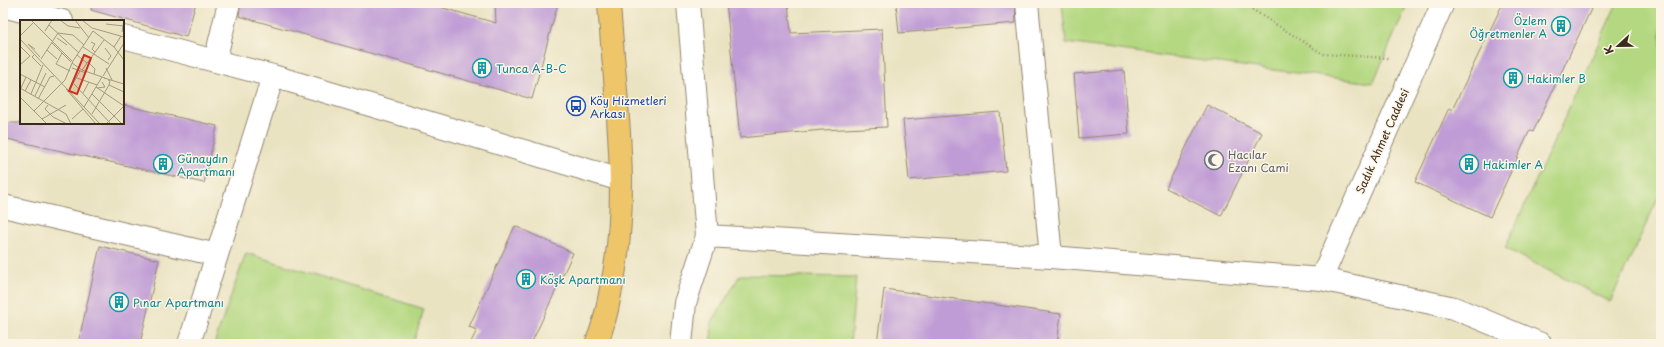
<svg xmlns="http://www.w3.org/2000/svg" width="1664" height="347" viewBox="0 0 1664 347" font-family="'Playpen Sans',sans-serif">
  <rect width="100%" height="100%" fill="#fcf5e5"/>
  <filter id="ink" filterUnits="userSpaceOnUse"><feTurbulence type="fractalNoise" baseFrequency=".025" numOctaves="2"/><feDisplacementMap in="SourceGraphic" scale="8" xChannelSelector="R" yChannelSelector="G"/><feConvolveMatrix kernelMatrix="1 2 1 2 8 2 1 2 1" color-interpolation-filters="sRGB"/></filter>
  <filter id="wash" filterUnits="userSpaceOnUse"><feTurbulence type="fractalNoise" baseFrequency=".012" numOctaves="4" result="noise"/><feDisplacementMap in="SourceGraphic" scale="16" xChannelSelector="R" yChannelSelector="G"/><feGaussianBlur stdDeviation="0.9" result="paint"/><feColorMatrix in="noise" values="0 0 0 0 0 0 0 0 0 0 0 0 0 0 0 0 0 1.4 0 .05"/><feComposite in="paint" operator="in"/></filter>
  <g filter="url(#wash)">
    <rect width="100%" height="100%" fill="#eae3c2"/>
    <path fill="#b4d881" stroke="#788150" d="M1062,3H1408L1373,83L1066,43Z
      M1617,3H1661V192L1610,302L1505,248Z
      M246,253L424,309L413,344H214Z
      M740,275L856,277L850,344H712L711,324Z"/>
    <g id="blocks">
      <path fill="#bf9cd6" d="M92,3H196L186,37L91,10Z
        M241,3H426L496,23L495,3H558L532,99L239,16Z
        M726,3H788L791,33L882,29L887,127L822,130L740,138Z
        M896,3H1015L1016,23L899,33Z
        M1503,3H1594L1533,132L1530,130L1490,217L1415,182L1449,108L1452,110Z
        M1124,70L1129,134L1079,138L1074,74Z
        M123,105L217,126L204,183L3,138V123H123Z
        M1207,105L1262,133L1221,216L1166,188Z
        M1000,112L1006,171L909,180L903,120Z
        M515,226L573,253L531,344H470L477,330L469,327Z
        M100,246L159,260L140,344H78Z
        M884,289L1061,314L1057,344H877Z"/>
    </g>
  </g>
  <g filter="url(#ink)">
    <use href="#blocks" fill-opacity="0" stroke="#928670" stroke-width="1"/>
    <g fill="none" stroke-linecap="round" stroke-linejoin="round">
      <g stroke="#928670" stroke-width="24">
        <path id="minor" d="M1027,3L1051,257
          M3,6L62,21
          M123,37L273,76L621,180
          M215,61L229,3
          M3,206L217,255
          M707,236L1051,257L1321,279L1454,308L1541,344
          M1321,279L1443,3
          M189,344L273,76
          M681,344L685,303L707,236L688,3"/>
      </g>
      <g stroke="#928670" stroke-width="24">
        <path id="major" d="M596,344C603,328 607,312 610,294C632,200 615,99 609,3"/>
      </g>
      <path stroke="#928670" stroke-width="2.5" stroke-dasharray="1 3" stroke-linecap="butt" d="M1242,3L1323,54L1389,58"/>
      <use href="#minor" stroke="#fff" stroke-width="22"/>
      <use href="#major" stroke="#eec569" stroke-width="22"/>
    </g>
  </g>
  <defs>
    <g id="building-ring" transform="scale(1)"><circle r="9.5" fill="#fcf5e5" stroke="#0f9aa8" stroke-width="1.5"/><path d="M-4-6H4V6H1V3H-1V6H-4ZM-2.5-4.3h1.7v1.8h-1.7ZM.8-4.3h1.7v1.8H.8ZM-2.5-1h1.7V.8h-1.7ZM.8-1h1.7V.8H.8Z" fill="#0f9aa8"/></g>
    <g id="bus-ring" transform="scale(1)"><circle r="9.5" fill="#fcf5e5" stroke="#1a4fb4" stroke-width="1.5"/><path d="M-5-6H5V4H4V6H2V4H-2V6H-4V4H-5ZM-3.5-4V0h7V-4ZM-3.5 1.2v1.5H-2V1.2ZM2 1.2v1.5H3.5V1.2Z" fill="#1a4fb4"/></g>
    <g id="mosque-ring" transform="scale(1)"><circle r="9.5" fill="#fcf5e5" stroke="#6b7280" stroke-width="1.5"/><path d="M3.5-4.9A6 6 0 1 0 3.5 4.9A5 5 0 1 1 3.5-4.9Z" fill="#6b7280"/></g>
  </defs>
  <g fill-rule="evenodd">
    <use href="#building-ring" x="1561" y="26"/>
    <use href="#building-ring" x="482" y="68"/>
    <use href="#building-ring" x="1513" y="78"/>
    <use href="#bus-ring" x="576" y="106"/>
    <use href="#mosque-ring" x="1214" y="160"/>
    <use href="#building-ring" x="163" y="164"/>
    <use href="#building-ring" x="1469" y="164"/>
    <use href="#building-ring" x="526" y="279"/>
    <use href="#building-ring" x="119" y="302"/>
  </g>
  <g text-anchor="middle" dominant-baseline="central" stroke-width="3" stroke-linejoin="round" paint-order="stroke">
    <g font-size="11" fill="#0d838f" stroke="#fcf5e5" text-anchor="start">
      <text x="1547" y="20" text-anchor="end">Özlem<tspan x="1547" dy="13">Öğretmenler A</tspan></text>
      <text x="496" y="68">Tunca A-B-C</text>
      <text x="1527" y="78">Hakimler B</text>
      <text x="177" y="158">Günaydın<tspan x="177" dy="13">Apartmanı</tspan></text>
      <text x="1483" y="164">Hakimler A</text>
      <text x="540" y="279">Köşk Apartmanı</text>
      <text x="133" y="302">Pınar Apartmanı</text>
    </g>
    <g font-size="11" fill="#164399" stroke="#fcf5e5" text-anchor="start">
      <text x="590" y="100">Köy Hizmetleri<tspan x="590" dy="13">Arkası</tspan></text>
    </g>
    <g font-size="11" fill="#3b2a1e" stroke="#fcf5e5">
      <text transform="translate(1382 141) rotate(-66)">Sadık Ahmet Caddesi</text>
    </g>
    <g font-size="11" fill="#5b616d" stroke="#fcf5e5" text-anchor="start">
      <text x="1228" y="154">Hacılar<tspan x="1228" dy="13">Ezanı Cami</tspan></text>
    </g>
  </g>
  <g transform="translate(20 20)">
    <rect width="104" height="104" fill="#eae3c2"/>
    <path fill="none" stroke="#a49980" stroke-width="1" d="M11,0L52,41M40,0L48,6L60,8M55,0L69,18M62,0L72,8L104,17M86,4L104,6M29,5L59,33M25,11L32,0M73,11L94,27L104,40M102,12L104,0M0,16L14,2M37,18L47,25M0,19L80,104M71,22L75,24L72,29L75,32M32,23L51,42M0,26L10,36L0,45M63,27L89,44M94,27L101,16M85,28L91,36L88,40M15,29L8,24L20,37M27,30L37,39M42,33L36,44L50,51M14,35L12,37L21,46M57,35L67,43M21,39L38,13L53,15L64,25M53,41L73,11M68,42L75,49L74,54M52,43L62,50L85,58M52,48L66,53M86,48L92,60M62,50L84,20M0,54L25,67M83,56L104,23M57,58L77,65M84,58L104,64M54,64L91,104M89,65L104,72M76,67L104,86M0,68L46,94L51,104M1,68L6,57M77,68L85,67L82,62M46,69L76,104M50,69L60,51M5,71L11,60M63,73L69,62M11,74L23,45M72,74L102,104M15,76L26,53M0,77L27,104M18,79L30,57L34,56M28,85L25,89L33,97L47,104M64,87L82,57M14,91L45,60L53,41M72,94L89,65L90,61L88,60M22,99L46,85M52,99L63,89M86,104L104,86"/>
    <path fill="#c8321e" fill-opacity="0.15" stroke="#c8321e" stroke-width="2" d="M64,35L71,38L57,74L49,71Z"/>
    <rect width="104" height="104" fill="none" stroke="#3b2a1e" stroke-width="2"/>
  </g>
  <rect width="1664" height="347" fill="none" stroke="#fcf5e5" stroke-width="16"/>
  <g transform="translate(1618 46) rotate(248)" stroke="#fcf5e5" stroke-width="3" paint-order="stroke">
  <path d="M0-3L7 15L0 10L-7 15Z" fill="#3b2a1e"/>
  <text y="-6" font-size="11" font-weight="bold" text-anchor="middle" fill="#3b2a1e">K</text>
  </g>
</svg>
